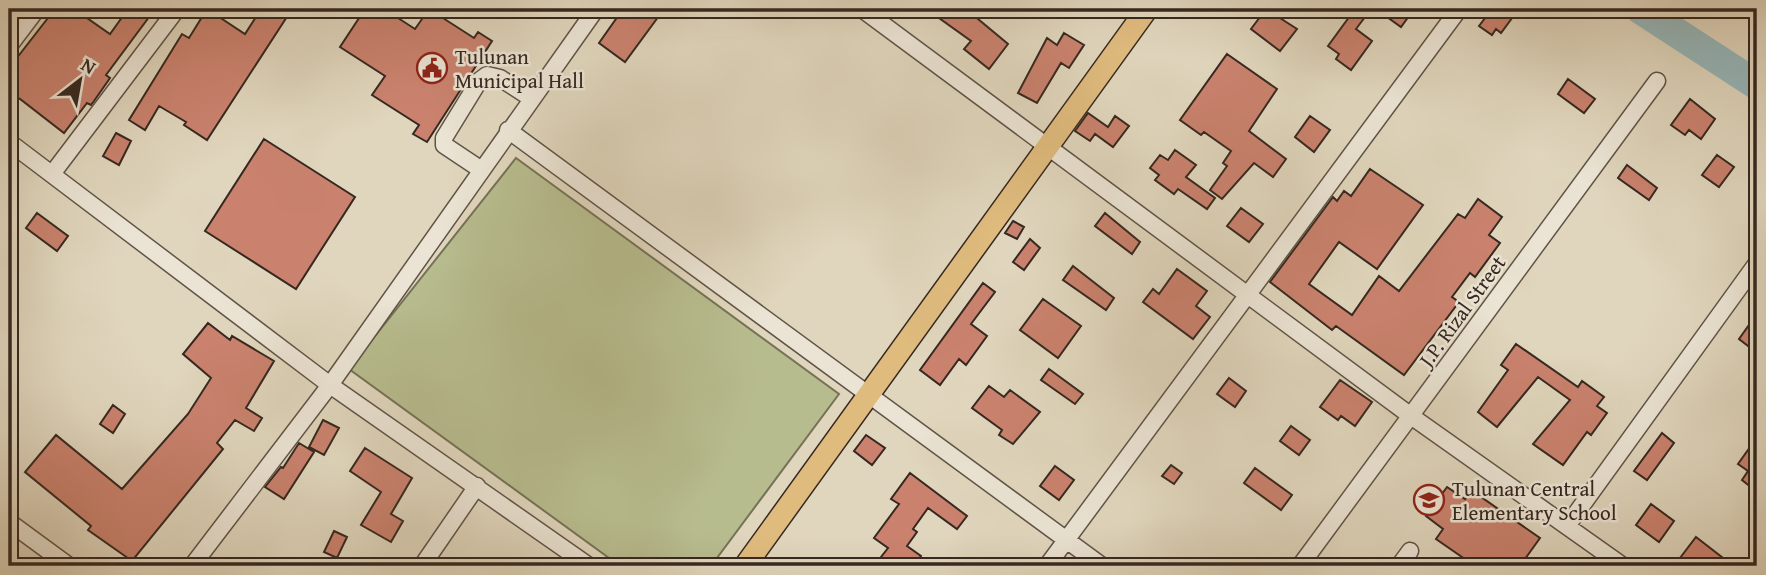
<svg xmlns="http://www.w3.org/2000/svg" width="1766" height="575" viewBox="0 0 1766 575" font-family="'Gentium Book Plus',serif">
  <rect width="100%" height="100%" fill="#e0d6bd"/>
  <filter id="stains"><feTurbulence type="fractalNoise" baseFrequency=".00286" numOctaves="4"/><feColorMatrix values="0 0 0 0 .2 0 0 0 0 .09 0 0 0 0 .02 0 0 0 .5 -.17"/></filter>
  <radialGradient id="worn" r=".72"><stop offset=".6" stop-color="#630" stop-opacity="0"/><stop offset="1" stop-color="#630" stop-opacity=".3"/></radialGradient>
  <path fill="#b7bc8e" stroke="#767257" stroke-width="2" d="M516,158L839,394L711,566H620L349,369Z"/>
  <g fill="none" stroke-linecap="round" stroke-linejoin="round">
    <path stroke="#97b7ba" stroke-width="30" d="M1640,9L1757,85"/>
  </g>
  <path fill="#ca826e" stroke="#362820" stroke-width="2" d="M55,9H74L110,34L128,9H155L106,75L110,78L94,101L91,105L87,103L64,133L20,99L9,95V68Z
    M207,9L245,34L261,9H292L207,140L184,125L186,122L159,106L145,130L129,120L182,34L189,38Z
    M365,9H384L415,29L429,9L474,38L478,32L492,41L427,142L413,134L419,125L372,95L385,76L340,47Z
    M623,9H664L625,62L599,43Z
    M946,9H966L1008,44L989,69L964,49L971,41L939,18Z
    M1266,9L1297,29L1280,51L1251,29Z
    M1355,9H1371L1356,29L1372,41L1351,70L1336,59L1339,54L1328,46Z
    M1376,9H1414L1401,27Z
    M1492,9H1508L1515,14L1501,33L1496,29L1492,35L1479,26Z
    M1064,33L1084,45L1069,68L1061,63L1037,103L1018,93L1047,38L1057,45Z
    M1227,54L1277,89L1249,131L1286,159L1273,177L1254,163L1222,199L1210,190L1227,166L1223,163L1231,151L1204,132L1201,135L1180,120Z
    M1568,79L1595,99L1584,113L1558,94Z
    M1690,99L1715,119L1701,139L1689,130L1685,135L1671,125Z
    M1088,113L1108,127L1115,116L1129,126L1113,147L1095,134L1090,141L1075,131Z
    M1310,116L1330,130L1314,152L1295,137Z
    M116,133L131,141L119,165L103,156Z
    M264,139L355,197L296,289L205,231Z
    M1175,150L1196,165L1186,177L1215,198L1207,209L1178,189L1174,194L1155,180L1159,175L1150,168L1160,155L1168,160Z
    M1717,155L1734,167L1719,187L1702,175Z
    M1627,165L1657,188L1649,200L1618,178Z
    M1370,169L1423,205L1377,269L1339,242L1309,284L1352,315L1379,276L1399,291L1458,214L1465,218L1478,199L1502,217L1489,235L1500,243L1475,277L1470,273L1452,297L1459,302L1404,375L1336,326L1332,330L1270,282L1333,197L1337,201L1344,191L1351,196Z
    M1241,208L1263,224L1249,242L1227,226Z
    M37,213L68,236L57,251L26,228Z
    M1105,213L1140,242L1132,254L1095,226Z
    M1013,221L1024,227L1017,239L1005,233Z
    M1030,239L1040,248L1024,270L1013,262Z
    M1073,266L1114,298L1106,310L1063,280Z
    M1177,269L1207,291L1196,306L1210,317L1193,339L1143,302L1153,289L1159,294Z
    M983,283L995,292L971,324L987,336L966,365L959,359L940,385L920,370Z
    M1043,299L1081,326L1058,358L1020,330Z
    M208,323L230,340L232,336L274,361L246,408L262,418L254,431L235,420L217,443L223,449L132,561L88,530L91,526L25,472L56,435L122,489L188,414L211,378L183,354Z
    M1749,325L1757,331V353L1739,339Z
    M1516,344L1578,387L1582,381L1604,397L1597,406L1607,413L1591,435L1587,432L1563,465L1533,444L1570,400L1538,377L1497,427L1478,412L1508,370L1501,365Z
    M1049,369L1083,394L1075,404L1041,380Z
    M1229,378L1246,391L1235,407L1217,394Z
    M1340,380L1372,402L1355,426L1341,416L1338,420L1320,407Z
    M989,386L1004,397L1010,390L1040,412L1013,444L999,435L1002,430L972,408Z
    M113,405L125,414L113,433L100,424Z
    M323,420L339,428L324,455L309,447Z
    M1291,426L1310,440L1299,455L1280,441Z
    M1662,433L1674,443L1647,480L1634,471Z
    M866,435L885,448L872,465L854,451Z
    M299,443L314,452L284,499L265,487L281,467L283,468Z
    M365,448L412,478L391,514L403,521L391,542L361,525L381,492L350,471Z
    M1748,450L1757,457V492L1742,480L1748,471L1738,464Z
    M1171,465L1182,473L1174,484L1162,476Z
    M1055,466L1074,480L1059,500L1040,486Z
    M1255,468L1292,495L1281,510L1244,483Z
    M910,473L967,516L957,529L928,508L913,529L917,532L907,546L921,556L914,566H874L888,548L874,538L899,504L891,499Z
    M1447,487L1465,499L1471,490L1540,538L1520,566H1475L1436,539L1443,529L1426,516Z
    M1651,504L1674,521L1659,542L1636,525Z
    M334,531L347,537L337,558L324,552Z
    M1696,537L1723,558L1717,566H1691L1680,558Z"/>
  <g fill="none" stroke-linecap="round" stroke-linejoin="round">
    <g stroke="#605447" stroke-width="19">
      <path id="minor" d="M862,9L1411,416L1623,566
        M9,46L37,9
        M508,130L1102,566
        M9,142L330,385L589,566
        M480,169L444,145V138L479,81L487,75L500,78L531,98
        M52,174L177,9
        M9,522L69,566
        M1567,526L1757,263
        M192,566L330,385L596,9
        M422,566L477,486
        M1047,566L1459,9
        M1300,566L1657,81
        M1399,566L1410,551"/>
    </g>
    <g stroke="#362820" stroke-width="24">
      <path id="major" d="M745,566L1147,9"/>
    </g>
    <use href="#minor" stroke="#ebe4d4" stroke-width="16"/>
    <use href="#major" stroke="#e0bb7e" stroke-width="21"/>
  </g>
  <defs>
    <g id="civic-ring" transform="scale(1.575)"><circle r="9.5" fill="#ebe4d4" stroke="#8f2418" stroke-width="1.5"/><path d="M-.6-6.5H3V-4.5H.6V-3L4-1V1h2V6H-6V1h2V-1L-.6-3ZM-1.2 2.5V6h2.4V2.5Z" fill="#8f2418"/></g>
    <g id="school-ring" transform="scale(1.575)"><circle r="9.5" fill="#ebe4d4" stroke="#8f2418" stroke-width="1.5"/><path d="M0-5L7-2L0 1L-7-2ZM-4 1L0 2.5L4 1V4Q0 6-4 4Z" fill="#8f2418"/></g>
  </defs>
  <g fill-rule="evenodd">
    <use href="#civic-ring" x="432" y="68"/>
    <use href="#school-ring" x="1429" y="500"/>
  </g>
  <g text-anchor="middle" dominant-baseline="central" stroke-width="5" stroke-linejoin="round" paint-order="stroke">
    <g font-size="21" fill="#362820" stroke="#ebe4d4" text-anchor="start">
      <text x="455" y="56">Tulunan<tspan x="455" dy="24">Municipal Hall</tspan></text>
      <text x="1452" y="488">Tulunan Central<tspan x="1452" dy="24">Elementary School</tspan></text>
    </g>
    <g font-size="21" fill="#362820" stroke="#ebe4d4">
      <text transform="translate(1462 311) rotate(-54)">J.P. Rizal Street</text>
    </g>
  </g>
  <rect width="1766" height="575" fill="none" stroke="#e0d6bd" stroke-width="35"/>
  <rect x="10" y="10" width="1745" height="554" fill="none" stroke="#362820" stroke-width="3.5"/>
  <rect x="18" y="18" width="1731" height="540" fill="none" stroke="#362820" stroke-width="2"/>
  <g transform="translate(80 80) rotate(31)" stroke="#ebe4d4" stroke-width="5" paint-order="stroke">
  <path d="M0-5L12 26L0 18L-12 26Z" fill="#362820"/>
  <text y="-10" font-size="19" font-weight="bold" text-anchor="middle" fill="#362820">N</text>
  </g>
  <rect width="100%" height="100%" filter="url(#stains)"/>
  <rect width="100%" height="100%" fill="url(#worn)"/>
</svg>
